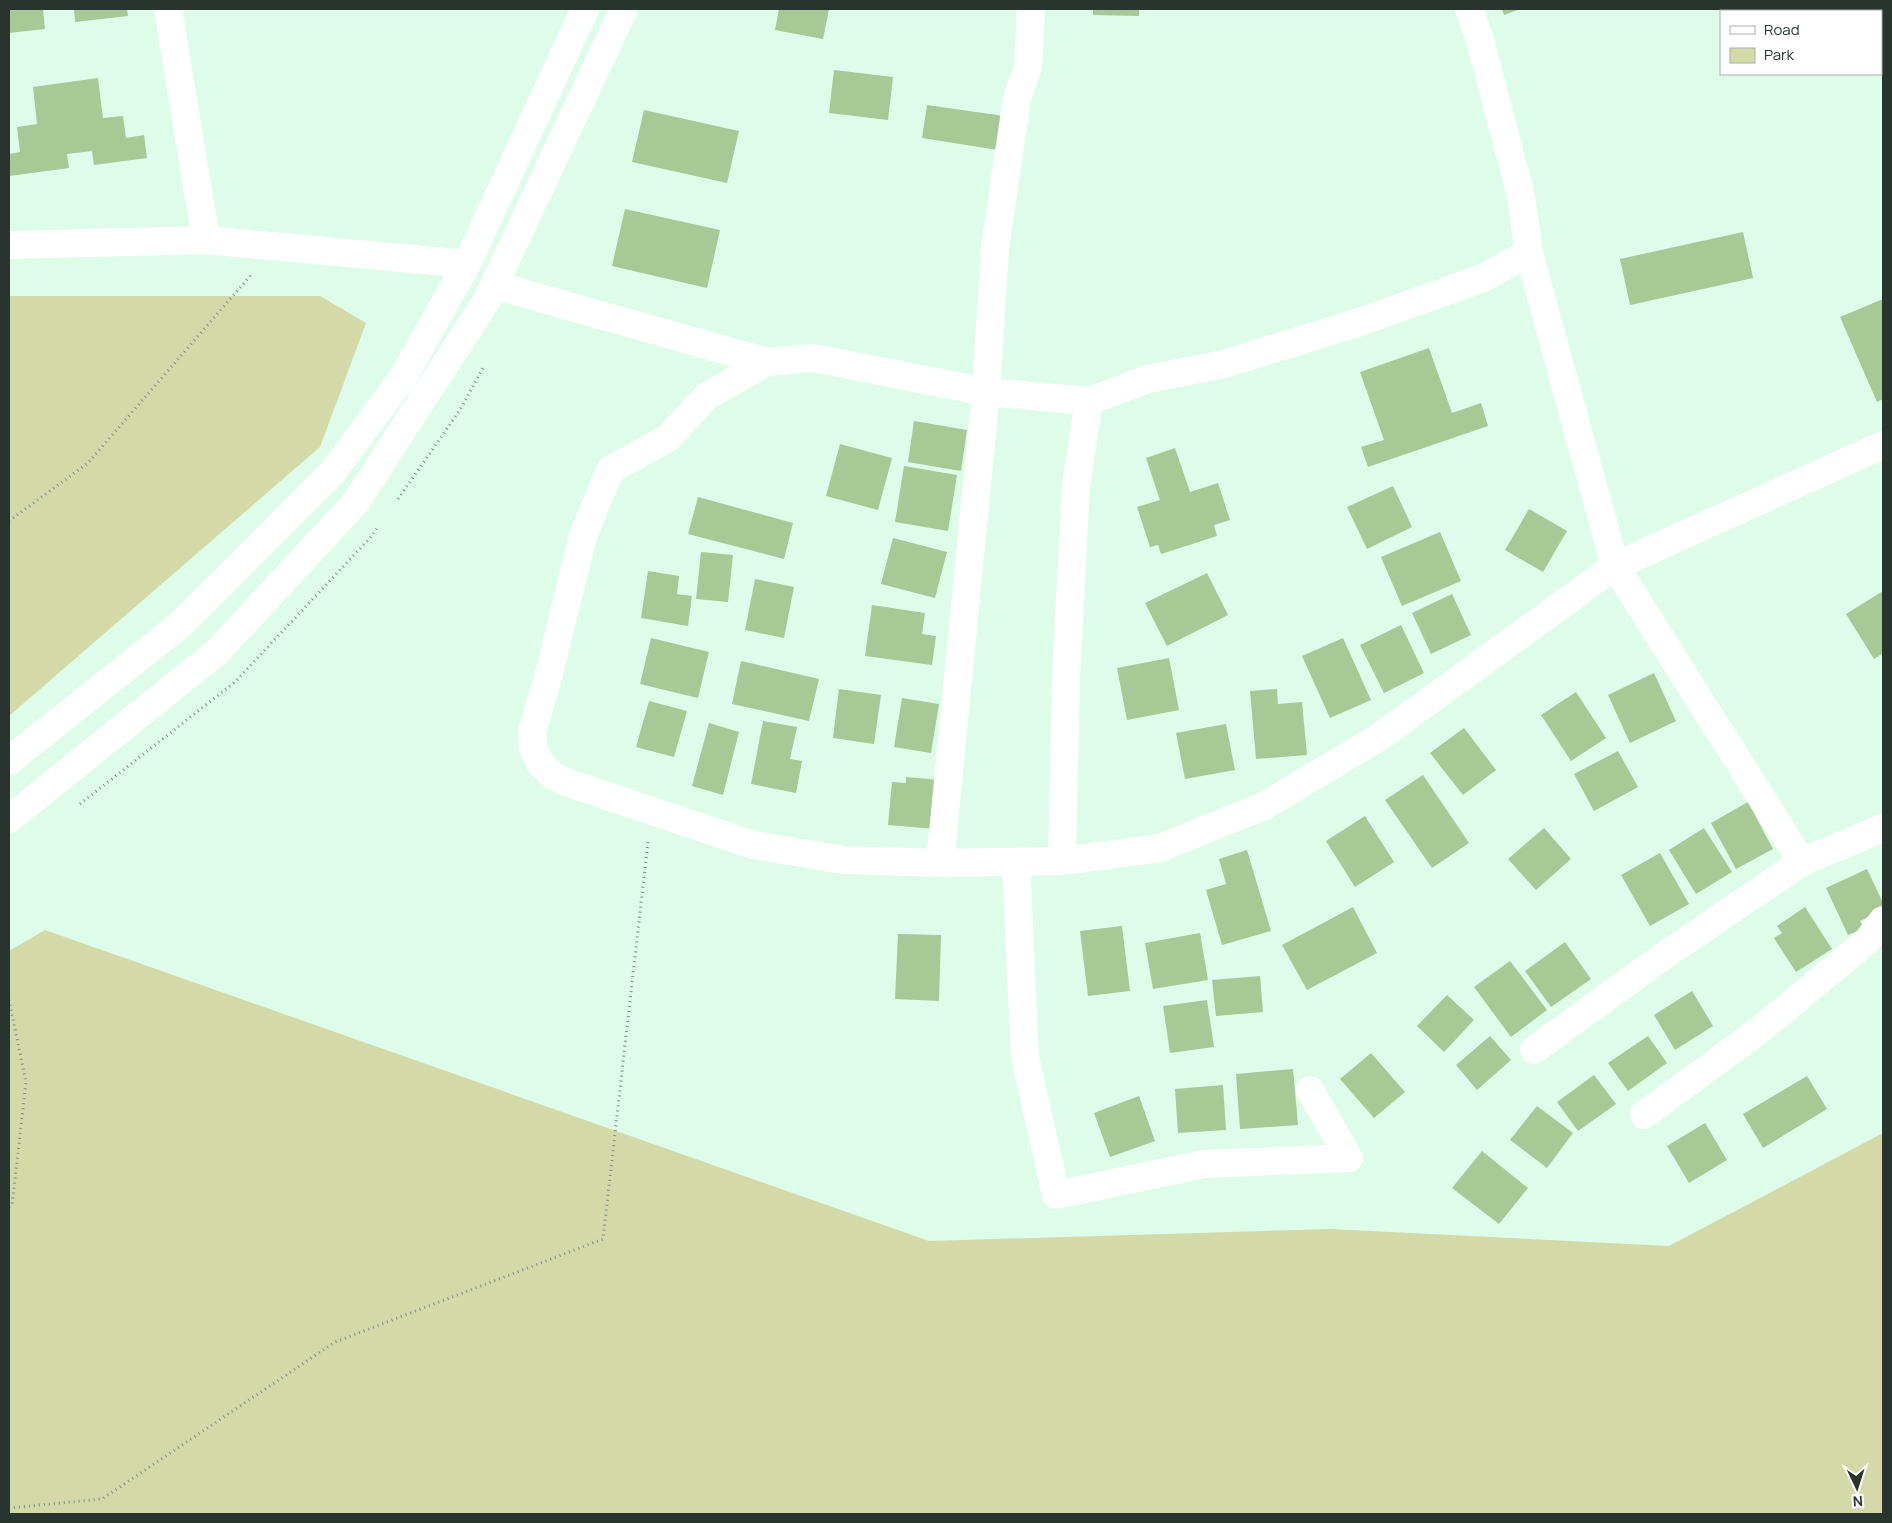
<svg xmlns="http://www.w3.org/2000/svg" width="1892" height="1523" viewBox="0 0 1892 1523" font-family="Manrope,sans-serif">
  <rect width="100%" height="100%" fill="#defcea"/>
  <path fill="#d4d9a8" d="M9,296H320L366,323L320,447L9,716Z
    M45,930L929,1241L1330,1229L1669,1246L1883,1133V1514H9V951Z"/>
  <path fill="#a6c995" d="M9,9H43L45,29L9,33Z
    M74,9H127L128,16L75,22Z
    M779,9H829L823,39L775,30Z
    M1093,9H1139V16L1093,15Z
    M1502,9H1521L1504,15Z
    M834,70L893,77L888,120L829,113Z
    M98,78L103,118L123,116L126,138L144,135L147,158L94,165L92,151L67,154L69,168L9,176V154L20,152L17,127L37,124L33,87Z
    M927,105L1004,116L998,150L922,138Z
    M644,110L739,131L727,183L632,162Z
    M625,209L720,230L707,288L612,266Z
    M1743,232L1753,278L1630,305L1620,259Z
    M1883,299V399L1877,402L1840,317Z
    M1429,348L1452,413L1481,403L1488,426L1368,467L1361,447L1384,440L1360,372Z
    M914,421L967,430L961,471L908,462Z
    M840,444L892,458L878,510L826,496Z
    M1175,448L1190,492L1218,483L1230,520L1214,525L1217,536L1161,554L1158,545L1150,547L1137,507L1160,500L1146,458Z
    M904,466L957,475L948,531L895,522Z
    M1393,486L1412,527L1367,549L1347,507Z
    M698,497L793,523L784,559L688,534Z
    M1529,509L1567,531L1543,572L1505,550Z
    M1440,532L1461,581L1402,606L1381,557Z
    M893,538L947,552L935,598L881,584Z
    M701,552L733,555L728,602L696,599Z
    M648,571L679,576L677,594L692,596L688,626L641,618Z
    M1207,573L1228,615L1167,646L1145,603Z
    M755,579L794,587L784,638L745,630Z
    M1883,591V653L1874,659L1846,614Z
    M1452,594L1471,635L1431,654L1412,613Z
    M872,605L925,613L922,634L936,636L932,665L865,656Z
    M1401,625L1424,673L1384,693L1360,645Z
    M651,638L709,652L698,698L640,684Z
    M1343,638L1371,700L1330,718L1302,656Z
    M1169,658L1179,710L1127,720L1117,668Z
    M741,661L819,679L809,721L732,704Z
    M1654,673L1676,721L1630,743L1608,695Z
    M839,689L881,695L874,744L833,738Z
    M1277,689L1278,704L1302,702L1307,755L1256,759L1250,691Z
    M1576,692L1606,738L1571,761L1541,715Z
    M902,698L939,704L931,753L894,747Z
    M649,701L687,711L674,757L636,747Z
    M763,721L797,727L790,759L802,761L796,793L751,784Z
    M709,723L739,732L723,795L692,786Z
    M1226,724L1235,770L1185,779L1176,733Z
    M1464,728L1496,770L1463,795L1430,753Z
    M1618,751L1638,787L1594,811L1574,774Z
    M1423,775L1469,843L1432,868L1385,800Z
    M906,777L940,780L935,829L888,825L892,782L906,783Z
    M1748,802L1773,849L1736,869L1711,823Z
    M1365,816L1394,862L1355,887L1326,841Z
    M1544,828L1571,859L1536,890L1508,859Z
    M1704,828L1732,872L1696,894L1669,850Z
    M1247,850L1271,931L1222,945L1206,890L1226,884L1219,859Z
    M1660,853L1689,904L1650,926L1621,875Z
    M1867,869L1883,903V910L1860,921L1864,928L1848,935L1826,888Z
    M1353,907L1377,953L1307,990L1282,945Z
    M1805,907L1832,949L1796,972L1774,938L1782,933L1777,926Z
    M1122,926L1130,991L1088,996L1080,931Z
    M1200,933L1208,980L1153,989L1145,943Z
    M898,934L941,935L939,1001L895,999Z
    M1565,942L1591,979L1551,1007L1525,971Z
    M1510,961L1547,1010L1511,1037L1474,987Z
    M1260,976L1263,1012L1216,1016L1212,980Z
    M1692,991L1713,1026L1675,1050L1654,1015Z
    M1447,995L1474,1020L1444,1052L1417,1026Z
    M1207,1000L1214,1047L1170,1053L1163,1006Z
    M1490,1036L1511,1060L1477,1090L1456,1065Z
    M1648,1036L1667,1063L1628,1091L1608,1063Z
    M1371,1053L1405,1092L1374,1118L1340,1079Z
    M1293,1069L1298,1125L1240,1129L1236,1074Z
    M1594,1075L1616,1104L1578,1131L1557,1102Z
    M1807,1076L1827,1109L1763,1148L1743,1114Z
    M1223,1085L1226,1130L1178,1133L1175,1089Z
    M1139,1096L1155,1141L1110,1157L1094,1113Z
    M1537,1106L1573,1133L1547,1168L1510,1140Z
    M1705,1123L1727,1160L1689,1183L1667,1146Z
    M1482,1151L1528,1188L1499,1224L1452,1188Z"/>
  <g fill="none" stroke-linecap="round" stroke-linejoin="round">
    <path stroke="#7b8f83" stroke-width="3" stroke-dasharray="1 4" stroke-linecap="butt" d="M398,499L460,410L483,368
      M9,521L88,463L251,275
      M80,804L235,682L370,538L378,527
      M9,1000L26,1082L12,1205L9,1207
      M9,1508L102,1499L335,1342L603,1239L648,842"/>
    <path stroke="#fff" stroke-width="28" d="M168,9L206,240
      M1469,9L1480,40L1521,196L1529,253L1615,566L1802,862
      M9,245L206,240L467,264
      M1529,253L1483,278L1360,322L1224,364L1148,379L1089,401L986,392L814,358L767,362L707,396L668,438L610,470L583,536L549,674L532,732L533,748L540,763L552,775L566,782L753,845L844,860L940,863L1062,861L1160,848L1264,806L1381,736L1615,566L1883,445
      M494,285L767,362
      M1062,861L1066,678L1076,485L1089,401
      M1016,862L1025,1057L1056,1195L1204,1164L1349,1158L1310,1090
      M940,863L986,392L995,248L1017,98L1028,68L1031,9
      M1534,1050L1662,957L1802,862L1883,828
      M1644,1115L1757,1032L1867,941L1883,920"/>
    <path stroke="#fff" stroke-width="28" d="M9,761L181,624L332,473L402,379L467,264L585,9
      M9,819L217,652L356,502L487,300L624,9"/>
  </g>
  <rect width="1892" height="1523" fill="none" stroke="#29342e" stroke-width="20"/>
  <rect x="1720" y="10" width="162" height="65" fill="#ffffff" stroke="#a9aeab"/>
  <rect x="1730" y="26" width="25" height="8" fill="#ffffff" stroke="#a9aeab"/>
  <text x="1764" y="35" font-size="15" fill="#29342e">Road</text>
  <rect x="1730" y="48" width="25" height="15" fill="#d4d9a8" stroke="#a9aeab"/>
  <text x="1764" y="60" font-size="15" fill="#29342e">Park</text>
  <g transform="translate(1857 1488) rotate(176)" stroke="#ffffff" stroke-width="4" paint-order="stroke">
  <path d="M0-4L9 19L0 12L-9 19Z" fill="#29342e"/>
  <text y="-8" font-size="14" font-weight="bold" text-anchor="middle" fill="#29342e">N</text>
  </g>
</svg>
